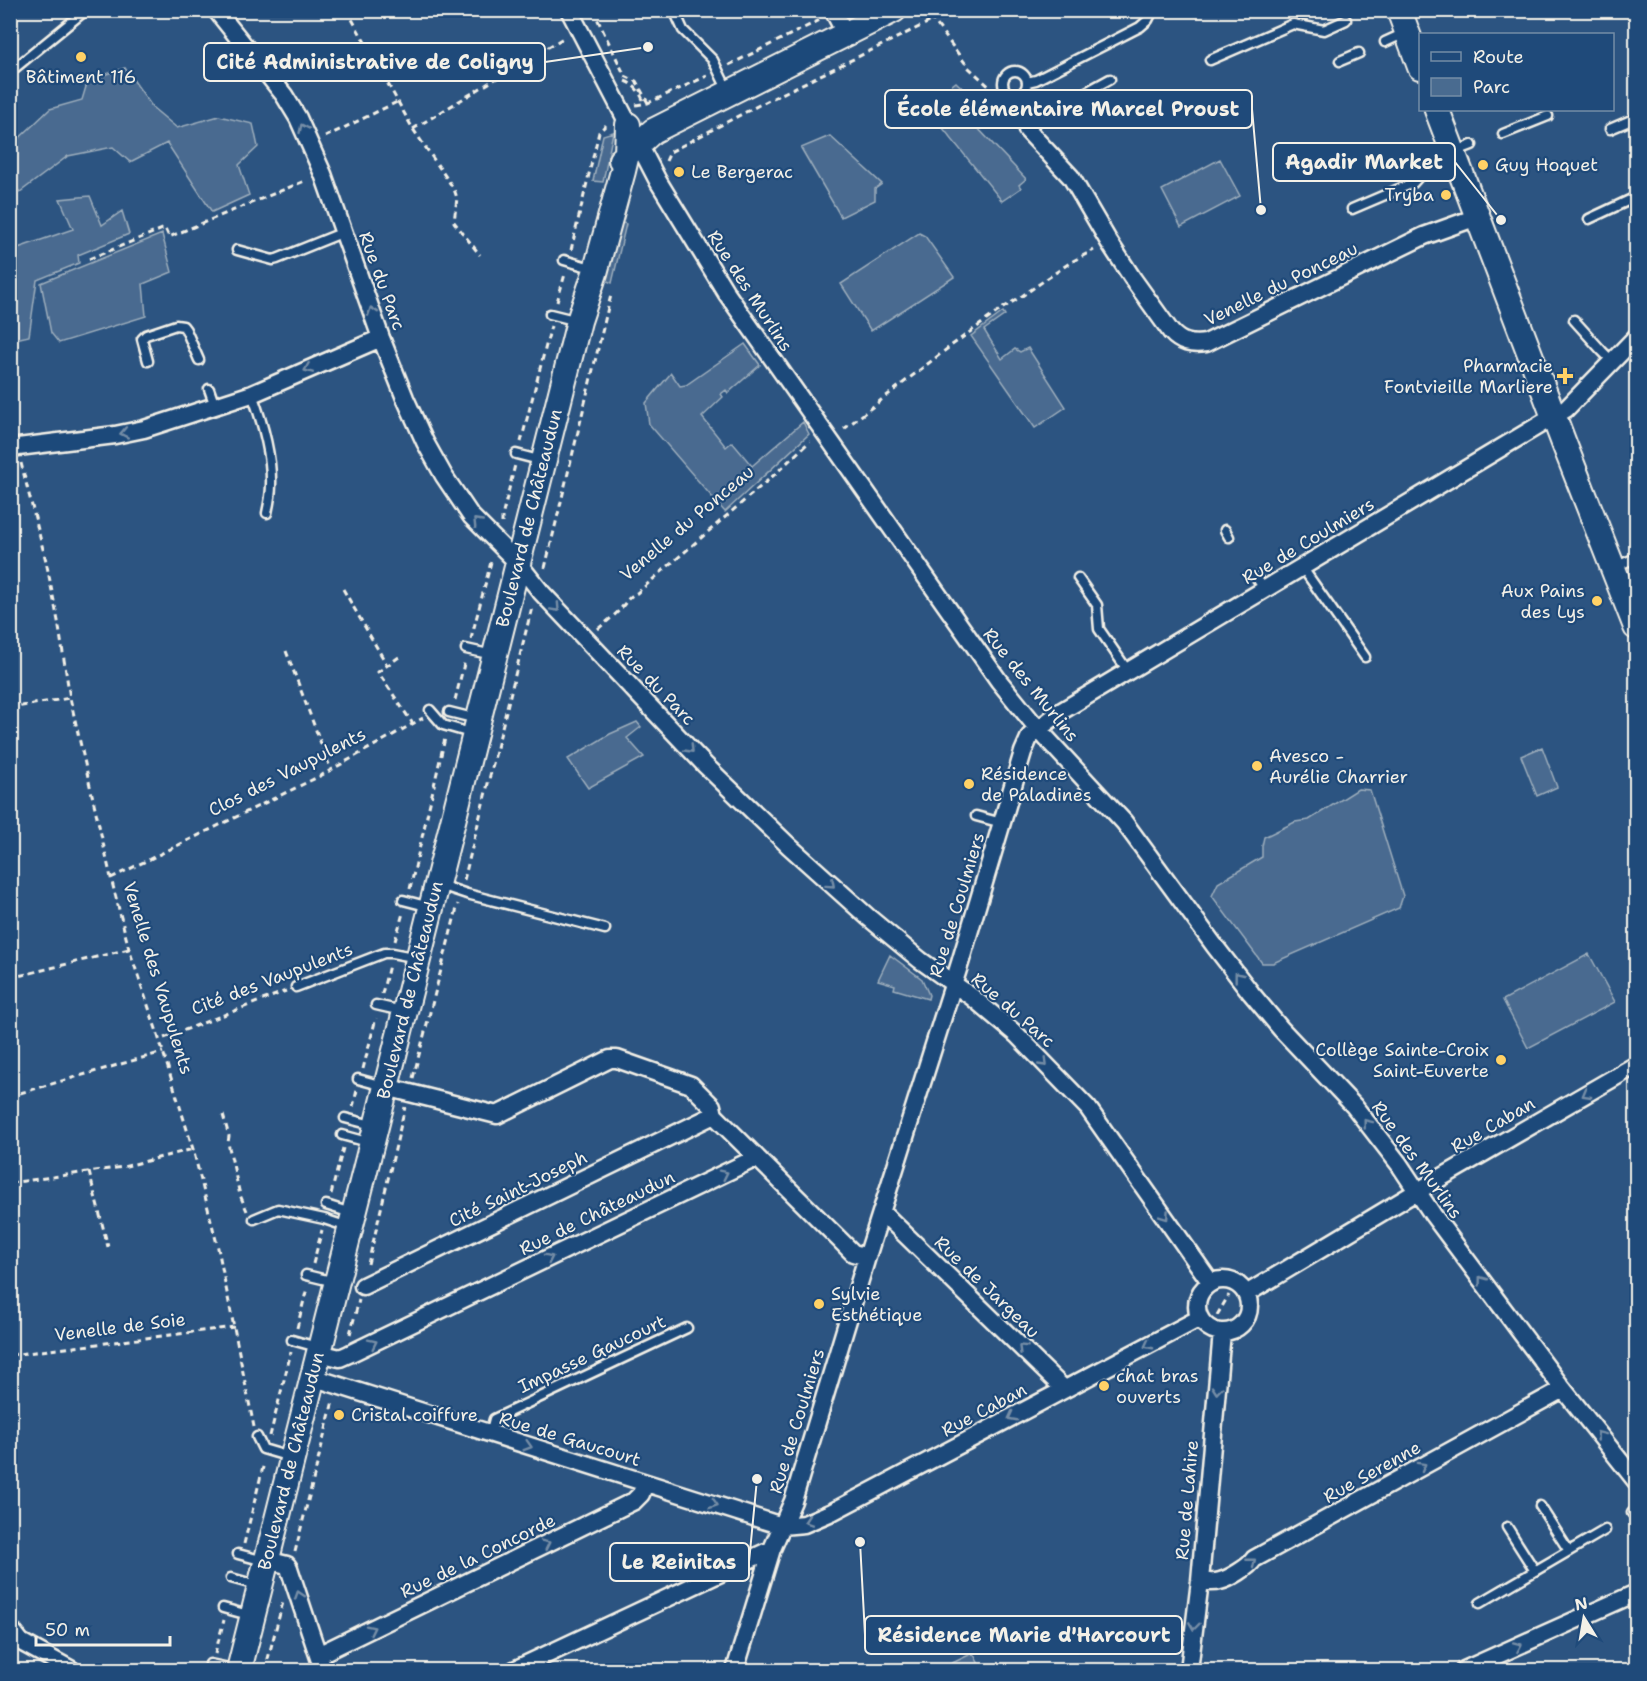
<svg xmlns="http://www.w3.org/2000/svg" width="1647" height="1681" viewBox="0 0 1647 1681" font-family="'Shantell Sans',sans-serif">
  <rect width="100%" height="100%" fill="#2c5481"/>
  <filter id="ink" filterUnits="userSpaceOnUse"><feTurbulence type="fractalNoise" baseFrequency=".0167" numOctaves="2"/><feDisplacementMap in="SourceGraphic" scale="12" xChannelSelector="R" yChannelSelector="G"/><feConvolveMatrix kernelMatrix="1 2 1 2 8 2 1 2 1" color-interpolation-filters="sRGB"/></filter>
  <g filter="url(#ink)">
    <path fill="#496b90" stroke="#9eaebc" stroke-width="1.5" d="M125,68L153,108L177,128L219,116L253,124L258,147L239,165L249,195L212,212L167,143L130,162L113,147L68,156L20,192L11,183V146L50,109L82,100L88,80Z
      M956,82L989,113L974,124L1026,179L1019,185L1021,188L1002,201L929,111L946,98L947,89Z
      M613,132L603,182L593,181L603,135Z
      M830,136L882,184L875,189V200L841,217L801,148Z
      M1220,159L1240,196L1181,227L1162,190Z
      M90,196L102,225L122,211L129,234L78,255L79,263L37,280L29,336L11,340V237L15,249L73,229L60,199Z
      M620,222L626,224L612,283L605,280Z
      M919,233L925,236L954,277L871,331L841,284Z
      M162,234L172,272L143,284L146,316L59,343L51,333L41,283Z
      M1003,312L1005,315L984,330L1002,359L1015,349L1020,352L1028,348L1066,407L1035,428L971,336Z
      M745,344L760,365L728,393L726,390L721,394L723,397L702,417L726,447L732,442L752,466L803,422L809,434L725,512L649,424L646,403L671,373L680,386L686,385Z
      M637,722L641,727L627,738L644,757L588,788L568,759L610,734Z
      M1542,747L1557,787L1537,796L1521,756Z
      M1358,789L1370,790L1403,896L1399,908L1273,963H1262L1212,896L1218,883L1262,857V846L1264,837L1295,822L1309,820Z
      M1589,954L1615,1002L1528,1048L1503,1000Z
      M890,955L922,979L929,995L928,999L894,989L895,985L878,980Z
      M973,1653L982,1670H938Z"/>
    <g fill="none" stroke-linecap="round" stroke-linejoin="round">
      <g stroke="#f4f1e8" stroke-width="13">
        <path id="service" d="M674,10L683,30L713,60L728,91
          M1385,42L1407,32
          M1210,60L1293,24L1324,30L1346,20
          M1340,61L1359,53
          M1003 83a12 12 0 1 1 24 0a12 12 0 1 1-24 0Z
          M10,72L86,10
          M1027,82L1036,80L1140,27L1148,20L1153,10
          M1610,129L1636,118
          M1030,133L1037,119L1110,79
          M1503,134L1548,116
          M1352,209L1413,183L1430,164L1454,152L1472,145
          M1589,219L1636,197
          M237,250L273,260L277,259L344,232
          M564,260L588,267
          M550,314L578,321
          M1574,320L1602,351L1612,361
          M148,361L142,339L146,335L176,325L183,326L186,330L199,360
          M209,389L215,406
          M252,394C262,421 272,456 271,485C271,495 269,504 267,513
          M516,454L543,461
          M1225,530L1229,537
          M1302,567L1365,657
          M1614,567L1636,558
          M1256,577L1265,590
          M1078,578L1097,605L1099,629L1128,671
          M466,649L493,655
          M430,710L443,725L474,734
          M449,712L477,719
          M976,816L1002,823
          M440,885L467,894L605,929
          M403,900L430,907
          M296,987L384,953H392L418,958
          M376,1005L402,1011
          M358,1079L383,1086
          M345,1118L376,1126
          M342,1135L371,1143
          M326,1205L351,1213
          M254,1219L278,1209L324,1219L348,1227
          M306,1275L335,1282
          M292,1340L317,1347
          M490,1434L494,1419L687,1328
          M257,1437L263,1449L290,1457
          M1540,1506L1569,1551
          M1632,1513L1636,1510
          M1507,1527L1535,1571
          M238,1554L264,1561
          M231,1578L260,1586
          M1480,1603L1605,1530
          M223,1608L252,1616
          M210,1664L239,1670"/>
      </g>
      <g stroke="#f4f1e8" stroke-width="21">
        <path id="minor" d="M216,10L284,95L298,118L323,174L381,338L405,398L425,442L444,476L471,516L518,563L541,592L705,765L789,846L868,917L920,960L972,997L1017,1035L1088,1108L1211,1283
          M569,10L658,181L727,294L999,681L1038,729L1124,822L1214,945L1251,993L1281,1029L1354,1106L1399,1164L1433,1215L1563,1389L1636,1481
          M833,10L846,35
          M1027,130L1071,177L1109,242L1133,279L1171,332C1181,343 1191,345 1206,343L1424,236L1477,217
          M10,448L115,435L144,429L252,394L381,338
          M386,1087L497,1115L610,1059H617L691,1085L712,1106L714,1115L841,1241L853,1253L867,1257
          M882,1212L1064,1389
          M1197 1306a26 26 0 1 1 52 0a26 26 0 1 1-52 0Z
          M363,1286L714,1115
          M1246,1294L1411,1195L1636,1065
          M319,1353L340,1358L349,1354L756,1158
          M312,1377L760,1519L782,1526L804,1524L832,1512L1200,1318
          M267,1560L287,1565L289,1568L323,1670
          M1200,1581C1206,1582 1214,1583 1220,1581C1229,1579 1249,1567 1254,1559L1563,1389
          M10,1628L21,1642L72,1670
          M318,1655L634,1501L641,1494L645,1483
          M514,1670L772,1549
          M735,1670L772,1549L793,1501L867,1257L960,963L1023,752L1030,736L1060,712L1566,409L1636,337
          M1189,1670L1200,1581L1222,1332
          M1464,1670L1636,1593"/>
      </g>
      <g stroke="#f4f1e8" stroke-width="28">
        <path id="secondary" d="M1399,10L1420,67
          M1437,110L1565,446L1636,627
          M621,160L653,131L894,10
          M239,1670L579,321L595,273L623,171L627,154L628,125"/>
      </g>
      <path stroke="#f4f1e8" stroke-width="3" stroke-dasharray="6 4.5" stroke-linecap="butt" d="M347,10L413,129L454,189L457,198L454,222L480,255
        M593,10L625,76L636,81L648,103
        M929,19L934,21L968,67L1020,115
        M729,65L820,20
        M625,81C635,85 641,93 644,103
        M636,105L648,103L707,76
        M413,129L565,37
        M325,137L397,102
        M666,161L670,152L759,105L954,10
        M571,250L599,132L606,125
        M89,259L165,228L169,237L307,180
        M557,302L565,274
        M844,429L952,345L1003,308L1022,296L1071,262L1094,250
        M521,442L551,326
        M21,463L46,561L58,621L70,698L111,878L129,949L156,1029L193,1149L218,1248L254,1427
        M502,523V517L515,465
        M545,568L611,295
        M343,589L387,665
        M598,629C606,622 616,615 622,607C627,601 629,596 637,593L774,475L810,441
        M471,639L492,558
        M286,651L331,770
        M399,657L378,672L413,724
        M455,700L465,660
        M10,708L70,698
        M111,878L322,775L423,718
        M464,880L532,607
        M410,889L445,738
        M395,941L403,913
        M10,978L129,949
        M382,994L389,965
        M164,1038L286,991
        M363,1069L376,1018
        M413,1078L458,904
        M20,1093L163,1052
        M353,1107L357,1090
        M223,1115L229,1136L228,1143L240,1195L247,1211
        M89,1172L108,1247
        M10,1183L123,1167L193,1149
        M331,1194L343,1148
        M313,1264L322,1230
        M368,1264L405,1107
        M1217,1315L1229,1295
        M297,1328L307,1288
        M350,1334L359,1300
        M10,1355L234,1327
        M270,1436L291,1352
        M244,1544L264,1463
        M295,1552L333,1401
        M215,1654L224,1620
        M942,1665L943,1670
        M265,1670L283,1602"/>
      <use href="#service" stroke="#1f4a7a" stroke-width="8"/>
      <use href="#minor" stroke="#1f4a7a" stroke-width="16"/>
      <use href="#secondary" stroke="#1f4a7a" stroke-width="24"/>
    </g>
    <defs><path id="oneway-chevron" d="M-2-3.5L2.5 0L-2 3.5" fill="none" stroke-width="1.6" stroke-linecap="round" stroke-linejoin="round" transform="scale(1.5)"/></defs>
    <g stroke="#748da6">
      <use href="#oneway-chevron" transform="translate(303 128) rotate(-115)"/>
      <use href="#oneway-chevron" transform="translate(372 311) rotate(-109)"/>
      <use href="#oneway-chevron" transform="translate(308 369) rotate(157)"/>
      <use href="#oneway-chevron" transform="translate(124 433) rotate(169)"/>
      <use href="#oneway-chevron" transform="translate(477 522) rotate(-134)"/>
      <use href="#oneway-chevron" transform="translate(556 608) rotate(47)"/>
      <use href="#oneway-chevron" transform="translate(690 749) rotate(46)"/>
      <use href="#oneway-chevron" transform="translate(831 884) rotate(42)"/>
      <use href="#oneway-chevron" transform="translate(1238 976) rotate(-128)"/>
      <use href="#oneway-chevron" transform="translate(1044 1063) rotate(46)"/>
      <use href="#oneway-chevron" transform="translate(1586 1094) rotate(150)"/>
      <use href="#oneway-chevron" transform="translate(1367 1123) rotate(-128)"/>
      <use href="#oneway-chevron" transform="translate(724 1174) rotate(-26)"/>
      <use href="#oneway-chevron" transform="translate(1165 1216) rotate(55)"/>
      <use href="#oneway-chevron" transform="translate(549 1258) rotate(-26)"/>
      <use href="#oneway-chevron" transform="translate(1482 1280) rotate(-127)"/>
      <use href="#oneway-chevron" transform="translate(373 1343) rotate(-26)"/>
      <use href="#oneway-chevron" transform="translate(1148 1345) rotate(152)"/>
      <use href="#oneway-chevron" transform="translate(1022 1348) rotate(-136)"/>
      <use href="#oneway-chevron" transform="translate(1217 1390) rotate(95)"/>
      <use href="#oneway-chevron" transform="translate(1012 1417) rotate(152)"/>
      <use href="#oneway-chevron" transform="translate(1600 1435) rotate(-128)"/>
      <use href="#oneway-chevron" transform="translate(528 1446) rotate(17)"/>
      <use href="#oneway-chevron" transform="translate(1422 1466) rotate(-29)"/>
      <use href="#oneway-chevron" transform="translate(714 1504) rotate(18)"/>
      <use href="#oneway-chevron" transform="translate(808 1521) rotate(161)"/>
      <use href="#oneway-chevron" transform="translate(546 1544) rotate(-26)"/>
      <use href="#oneway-chevron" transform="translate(1252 1562) rotate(-39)"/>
      <use href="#oneway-chevron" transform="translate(299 1595) rotate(-108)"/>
      <use href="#oneway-chevron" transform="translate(1194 1626) rotate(97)"/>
      <use href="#oneway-chevron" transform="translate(371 1629) rotate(-26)"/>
      <use href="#oneway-chevron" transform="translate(1518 1646) rotate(-24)"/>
    </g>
  </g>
  <g fill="#ffd166" stroke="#1f4a7a" stroke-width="2">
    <circle cx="81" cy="57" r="6"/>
    <circle cx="1483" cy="165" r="6"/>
    <circle cx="679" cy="172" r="6"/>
    <circle cx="1446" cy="195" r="6"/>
    <path d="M1562 367h6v6h6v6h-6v6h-6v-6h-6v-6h6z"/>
    <circle cx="1597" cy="601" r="6"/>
    <circle cx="1257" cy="766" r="6"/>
    <circle cx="969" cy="784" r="6"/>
    <circle cx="1501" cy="1060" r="6"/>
    <circle cx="819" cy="1304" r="6"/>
    <circle cx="1104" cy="1386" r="6"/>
    <circle cx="339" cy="1415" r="6"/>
  </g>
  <g text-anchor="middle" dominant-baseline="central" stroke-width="4.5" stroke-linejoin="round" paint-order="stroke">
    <g font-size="18" fill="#f4f1e8" stroke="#1f4a7a" text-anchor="start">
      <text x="81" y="77" text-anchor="middle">Bâtiment 116</text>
      <text x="1495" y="165">Guy Hoquet</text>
      <text x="691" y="172">Le Bergerac</text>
      <text x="1434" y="195" text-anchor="end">Tryba</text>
      <text x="1553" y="366" text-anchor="end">Pharmacie<tspan x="1553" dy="21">Fontvieille Marliere</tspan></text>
      <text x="1585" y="591" text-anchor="end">Aux Pains<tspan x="1585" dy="21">des Lys</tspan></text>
      <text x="1269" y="756">Avesco -<tspan x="1269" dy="21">Aurélie Charrier</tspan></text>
      <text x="981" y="774">Résidence<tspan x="981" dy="21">de Paladines</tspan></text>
      <text x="1489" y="1050" text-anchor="end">Collège Sainte-Croix<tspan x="1489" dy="21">Saint-Euverte</tspan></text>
      <text x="831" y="1294">Sylvie<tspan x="831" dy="21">Esthétique</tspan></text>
      <text x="1116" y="1376">chat bras<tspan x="1116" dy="21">ouverts</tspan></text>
      <text x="351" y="1415">Cristal coiffure</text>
    </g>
    <g font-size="18" fill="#f4f1e8" stroke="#1f4a7a">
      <text transform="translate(382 281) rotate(70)">Rue du Parc</text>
      <text transform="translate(1281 284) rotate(-26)">Venelle du Ponceau</text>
      <text transform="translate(750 291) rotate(57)">Rue des Murlins</text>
      <text transform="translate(529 518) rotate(-76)">Boulevard de Châteaudun</text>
      <text transform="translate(687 523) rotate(-40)">Venelle du Ponceau</text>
      <text transform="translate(1308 541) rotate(-31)">Rue de Coulmiers</text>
      <text transform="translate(656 685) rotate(46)">Rue du Parc</text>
      <text transform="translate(1031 685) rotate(51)">Rue des Murlins</text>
      <text transform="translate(287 772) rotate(-27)">Clos des Vaupulents</text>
      <text transform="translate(957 905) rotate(-73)">Rue de Coulmiers</text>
      <text transform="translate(158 978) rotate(73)">Venelle des Vaupulents</text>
      <text transform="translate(272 979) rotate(-21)">Cité des Vaupulents</text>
      <text transform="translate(410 990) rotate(-76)">Boulevard de Châteaudun</text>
      <text transform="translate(1013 1010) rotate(41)">Rue du Parc</text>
      <text transform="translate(1493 1125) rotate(-30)">Rue Caban</text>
      <text transform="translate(1417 1160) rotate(54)">Rue des Murlins</text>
      <text transform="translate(518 1189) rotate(-26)">Cité Saint-Joseph</text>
      <text transform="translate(597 1213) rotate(-26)">Rue de Châteaudun</text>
      <text transform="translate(987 1287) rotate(44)">Rue de Jargeau</text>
      <text transform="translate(120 1327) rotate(-7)">Venelle de Soie</text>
      <text transform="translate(592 1354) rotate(-25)">Impasse Gaucourt</text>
      <text transform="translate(984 1410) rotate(-28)">Rue Caban</text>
      <text transform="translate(797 1421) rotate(-73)">Rue de Coulmiers</text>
      <text transform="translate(570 1439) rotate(17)">Rue de Gaucourt</text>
      <text transform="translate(291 1461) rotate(-76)">Boulevard de Châteaudun</text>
      <text transform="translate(1372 1472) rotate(-29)">Rue Serenne</text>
      <text transform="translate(1187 1500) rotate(-85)">Rue de Lahire</text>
      <text transform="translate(478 1556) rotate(-26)">Rue de la Concorde</text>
    </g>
  </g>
  <path fill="none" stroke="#f4f1e8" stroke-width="2" d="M648 47L545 62M1261 210L1252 109M1501 220L1455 162M757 1479L749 1562M860 1542L865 1635"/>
  <g fill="#f4f1e8" stroke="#1f4a7a" stroke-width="2">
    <circle cx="648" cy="47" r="6"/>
    <circle cx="1261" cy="210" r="6"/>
    <circle cx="1501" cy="220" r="6"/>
    <circle cx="757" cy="1479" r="6"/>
    <circle cx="860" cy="1542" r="6"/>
  </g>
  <g fill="#1f4a7a" stroke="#f4f1e8" stroke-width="2">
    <rect x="204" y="43" width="341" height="38" rx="6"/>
    <rect x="885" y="90" width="367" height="38" rx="6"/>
    <rect x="1273" y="143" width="182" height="38" rx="6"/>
    <rect x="610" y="1543" width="139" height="38" rx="6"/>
    <rect x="865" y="1616" width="317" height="38" rx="6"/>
  </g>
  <g font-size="20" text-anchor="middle" font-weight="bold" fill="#f4f1e8">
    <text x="375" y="69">Cité Administrative de Coligny</text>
    <text x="1068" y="116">École élémentaire Marcel Proust</text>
    <text x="1364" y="169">Agadir Market</text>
    <text x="679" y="1569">Le Reinitas</text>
    <text x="1024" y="1642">Résidence Marie d'Harcourt</text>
  </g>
  <rect width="1647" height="1681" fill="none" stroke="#1f4a7a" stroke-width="36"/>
  <rect x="18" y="18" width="1611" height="1645" fill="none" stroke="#f4f1e8" stroke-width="2" filter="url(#ink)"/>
  <rect x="1419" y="33" width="195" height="78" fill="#1f4a7a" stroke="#748da6" stroke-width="1.5"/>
  <rect x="1431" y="52" width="30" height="9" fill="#1f4a7a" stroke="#748da6" stroke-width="1.5"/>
  <text x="1473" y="63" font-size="18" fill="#f4f1e8">Route</text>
  <rect x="1431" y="78" width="30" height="18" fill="#496b90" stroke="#748da6" stroke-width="1.5"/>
  <text x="1473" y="93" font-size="18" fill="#f4f1e8">Parc</text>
  <g transform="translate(1584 1618) rotate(349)" stroke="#1f4a7a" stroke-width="4.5" paint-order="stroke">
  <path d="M0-4.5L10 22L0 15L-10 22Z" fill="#f4f1e8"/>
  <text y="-9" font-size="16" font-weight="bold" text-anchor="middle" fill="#f4f1e8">N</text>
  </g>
  <path d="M36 1636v9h134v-9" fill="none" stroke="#f4f1e8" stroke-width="3"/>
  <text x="45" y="1636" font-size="18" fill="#f4f1e8" stroke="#1f4a7a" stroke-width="4.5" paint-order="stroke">50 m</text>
</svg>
